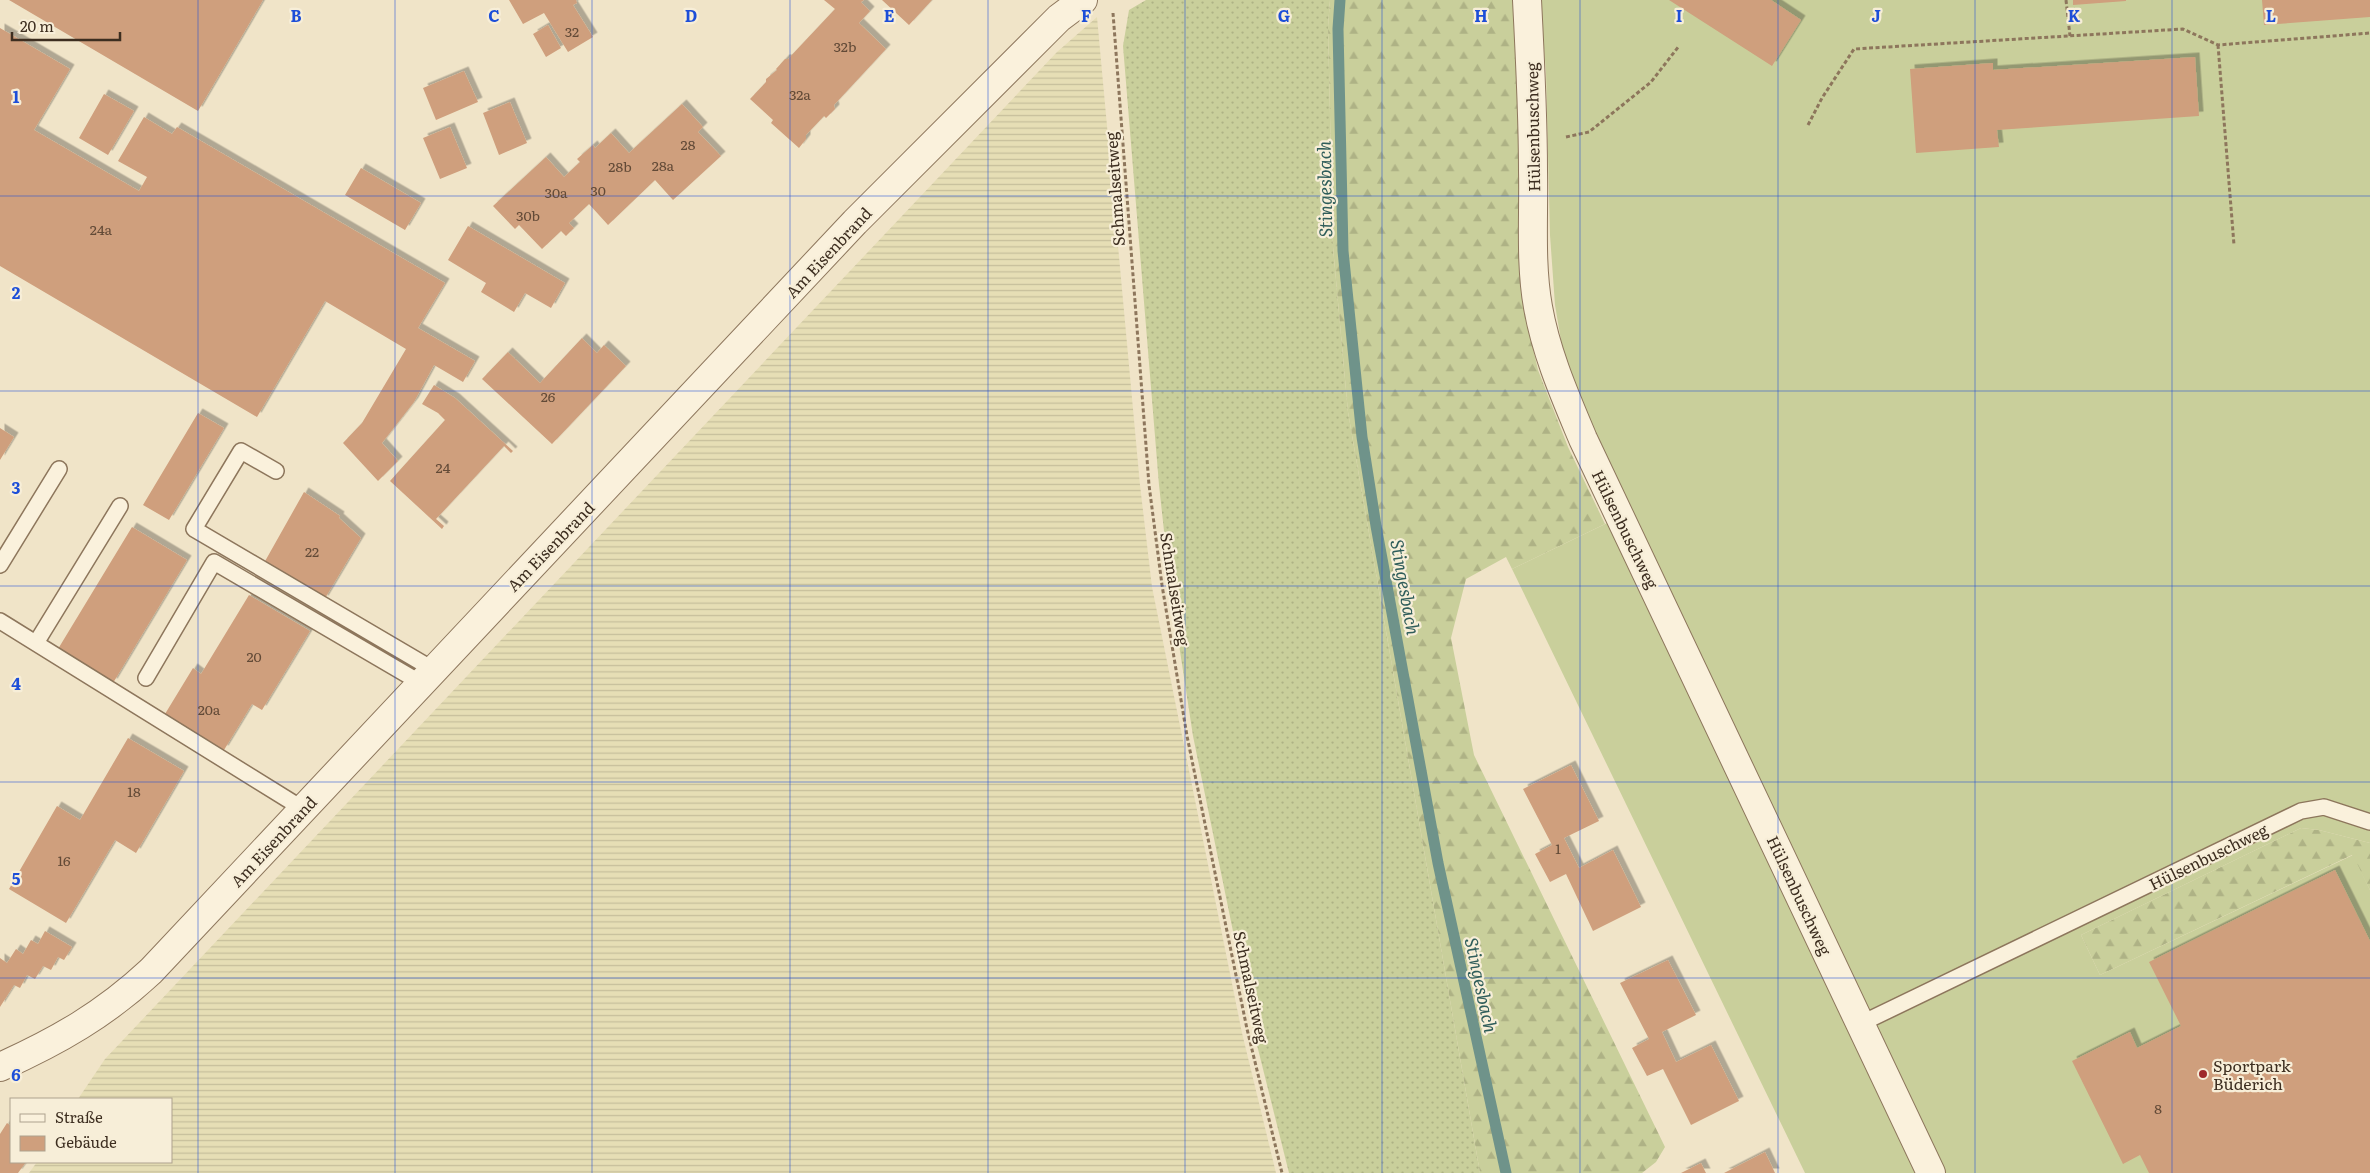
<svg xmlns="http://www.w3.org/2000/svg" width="2370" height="1173" viewBox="0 0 2370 1173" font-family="Literata,serif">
  <defs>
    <pattern id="farmland-rules" width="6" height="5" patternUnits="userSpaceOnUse" patternTransform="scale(1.25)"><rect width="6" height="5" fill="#e6deb5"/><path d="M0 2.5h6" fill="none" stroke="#c6bf9b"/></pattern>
    <pattern id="grass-dots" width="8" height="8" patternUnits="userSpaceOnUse" patternTransform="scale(1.25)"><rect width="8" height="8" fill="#c9cf9b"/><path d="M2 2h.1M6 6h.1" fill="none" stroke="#aeb285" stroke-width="1.8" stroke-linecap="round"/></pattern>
    <pattern id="forest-firs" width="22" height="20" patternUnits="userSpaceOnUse" patternTransform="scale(1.25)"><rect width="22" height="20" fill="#c9cf9b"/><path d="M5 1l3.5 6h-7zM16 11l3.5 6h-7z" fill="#aeb285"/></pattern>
    <filter id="shadow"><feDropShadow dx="4.5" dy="-4.5" stdDeviation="0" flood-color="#0004"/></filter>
  </defs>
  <rect width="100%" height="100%" fill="#f0e4c8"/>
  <path fill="url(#farmland-rules)" d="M1097,17L1140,485L1152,587L1242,1033L1276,1173H29L37,1162H171V1099H78L105,1059L1057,52Z"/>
  <path fill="url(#grass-dots)" d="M1146,0H1330L1328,27L1333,247L1348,412L1480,1173H1289L1253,1029L1193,736L1170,586L1159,485L1123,46L1129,10Z"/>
  <path fill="url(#forest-firs)" d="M1330,0H1516L1523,304L1538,370L1568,447L1605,524L1512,569L1506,557L1466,579L1451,638L1474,755L1665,1147L1656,1162L1642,1173H1480L1348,412L1333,247L1328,27Z
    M2301,828L2319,830L2370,843V890L2352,855L2100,975L2081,935Z"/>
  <path fill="#c9cf9b" d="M1540,0H2370V843L2319,830L2301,828L2081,935L2100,975L2353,855L2370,890V1173H1805L1512,569L1630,512L1565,364L1555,305L1550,235L1546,72Z"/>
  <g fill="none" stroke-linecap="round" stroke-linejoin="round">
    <path stroke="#6f938a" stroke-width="11" d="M1340,0L1338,29L1343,251L1362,437L1376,526L1438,863L1506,1173"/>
  </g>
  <path fill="#cf9f7d" filter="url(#shadow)" d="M9,0H263L198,111Z
    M509,0H576L577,3L573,5L593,37L568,52L544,13L523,24Z
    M824,0H864L861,2L870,11L859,23L886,49L834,105L835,109L826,118L824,116L806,135V139L799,148L771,123L773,120L750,99L766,82V79L777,70L776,69L785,59H788L835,9Z
    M882,0H932L909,25Z
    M1669,0H1771L1801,20L1772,66Z
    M2073,0H2126V1L2073,5Z
    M2262,0H2370V17L2264,25Z
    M548,25L561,48L546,57L533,34Z
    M0,28L70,69L34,130L139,191L147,177L118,161L144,117L172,134L177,127L445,283L418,328L475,361L463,382L434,365L414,402L382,443L398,461L378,481L343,443L362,423L406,349L325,301L257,417L0,266Z
    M2195,57L2199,116L1997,130L1999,147L1916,153L1910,69L1993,63V70Z
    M464,71L478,102L436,120L423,88Z
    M104,94L134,111L108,155L79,138Z
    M510,102L527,143L499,155L483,113Z
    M682,104L703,127L698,132L721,156L673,200L655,180L608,225L589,204L569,223L574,228L566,236L561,231L542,249L519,225L515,229L493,206L546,157L564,177L580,162L577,159L593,145L595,148L611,133L629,153Z
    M450,127L467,168L440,179L423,138Z
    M361,168L421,203L405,230L345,195Z
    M468,226L565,283L551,308L525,293L514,312L481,292L486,283L448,260Z
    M582,338L597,353L604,345L626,366L552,444L482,379L508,352L540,383Z
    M434,385L455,398L513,451L511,453L504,446L436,519L444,526L442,529L390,481L445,420L438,413L422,404Z
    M198,413L224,428L169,520L143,505Z
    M0,428L14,437L0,460Z
    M304,492L340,516L339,518L361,538L324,600L264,563Z
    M132,527L187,560L113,683L58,649Z
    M249,595L310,631L262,710L252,704L224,750L165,714L193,668L201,674Z
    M128,738L184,771L136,853L115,840L66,923L9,889L57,806L80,820Z
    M1571,765L1599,821L1564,838L1579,868L1613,850L1641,907L1593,931L1566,874L1550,882L1535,854L1552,845L1523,789Z
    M2335,870L2370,941V1173H2149L2140,1155L2123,1164L2072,1061L2130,1032L2137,1048L2181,1026L2149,962Z
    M45,931L72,947L64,960L58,957L51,970L43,966L35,979L27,975L20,988L14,985L0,1007V958L7,963L16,949L23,954L31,940L38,944Z
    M1668,960L1696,1015L1662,1032L1676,1062L1711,1045L1739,1101L1691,1125L1663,1069L1647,1076L1632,1048L1649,1039L1620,983Z
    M7,1123L11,1126V1162H26L18,1173H0V1134Z
    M1765,1152L1775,1173H1724Z
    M1701,1163L1706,1173H1681Z"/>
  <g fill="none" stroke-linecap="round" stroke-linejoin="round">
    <g stroke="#8d765c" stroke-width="18">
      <path id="service" d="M276,471L241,451L194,529L434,670
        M0,565L59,469
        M0,621L303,809
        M36,643L120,506
        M146,678L214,562L421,683
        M1860,1024L2301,811L2324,807L2370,822"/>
    </g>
    <g stroke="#8d765c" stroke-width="30">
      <path id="minor" d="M1527,0C1530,57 1533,114 1533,171C1534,215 1530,263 1538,307C1546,353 1565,396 1583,439L1931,1173
        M0,1067C58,1041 105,1014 151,971L855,222L1059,18L1083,0"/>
    </g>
    <path stroke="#8d765c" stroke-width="3" stroke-dasharray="4 2.5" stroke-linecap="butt" d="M2066,0L2070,36
      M1113,13L1149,485L1162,585L1187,736L1247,1029L1282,1173
      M2218,45L2234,245
      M1808,125L1822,98L1854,49L2183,29L2218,45L2370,33
      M1566,137L1589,132L1651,82L1679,46"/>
    <use href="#service" stroke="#faf1dc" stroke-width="15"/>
    <use href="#minor" stroke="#faf1dc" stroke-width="28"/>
  </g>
  <path fill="none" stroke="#1d4ed8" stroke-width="1" stroke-opacity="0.55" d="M198,0V1173M395,0V1173M592,0V1173M790,0V1173M988,0V1173M1185,0V1173M1382,0V1173M1580,0V1173M1778,0V1173M1975,0V1173M2172,0V1173M0,196H2370M0,391H2370M0,586H2370M0,782H2370M0,978H2370"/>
  <circle fill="#9e2a2b" stroke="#f7eed8" stroke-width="2" cx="2203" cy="1074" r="5"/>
  <g text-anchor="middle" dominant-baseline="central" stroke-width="4.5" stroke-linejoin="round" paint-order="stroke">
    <g font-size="14" fill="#624a37">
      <text x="572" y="31">32</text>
      <text x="845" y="46">32b</text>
      <text x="800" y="94">32a</text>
      <text x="688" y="144">28</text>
      <text x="663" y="165">28a</text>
      <text x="620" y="166">28b</text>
      <text x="598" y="190">30</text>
      <text x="556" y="192">30a</text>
      <text x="528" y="215">30b</text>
      <text x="101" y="229">24a</text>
      <text x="548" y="396">26</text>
      <text x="443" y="467">24</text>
      <text x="312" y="551">22</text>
      <text x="254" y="656">20</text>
      <text x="209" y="709">20a</text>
      <text x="134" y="791">18</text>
      <text x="1558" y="848">1</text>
      <text x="64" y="860">16</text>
      <text x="2158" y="1108">8</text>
    </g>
    <g font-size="16" fill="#3d2e20" stroke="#f7eed8">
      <text transform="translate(1532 127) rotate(-91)">Hülsenbuschweg</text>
      <text transform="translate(1114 189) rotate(-94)">Schmalseitweg</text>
      <text transform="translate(828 252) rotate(-47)">Am Eisenbrand</text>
      <text transform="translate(1626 529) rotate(64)">Hülsenbuschweg</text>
      <text transform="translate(550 546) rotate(-46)">Am Eisenbrand</text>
      <text transform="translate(1176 589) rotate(81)">Schmalseitweg</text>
      <text transform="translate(273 841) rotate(-47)">Am Eisenbrand</text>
      <text transform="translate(2208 856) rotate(-26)">Hülsenbuschweg</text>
      <text transform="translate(1800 895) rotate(65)">Hülsenbuschweg</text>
      <text transform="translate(1252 987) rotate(78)">Schmalseitweg</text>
    </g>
    <g font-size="16" fill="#3d2e20" stroke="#f7eed8" text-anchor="start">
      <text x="2213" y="1065">Sportpark<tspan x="2213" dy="18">Büderich</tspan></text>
    </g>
    <g font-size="18" font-style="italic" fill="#2f5d5a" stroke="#f7eed8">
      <text transform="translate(1324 189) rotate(-91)">Stingesbach</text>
      <text transform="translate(1406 587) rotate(80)">Stingesbach</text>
      <text transform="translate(1482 985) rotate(78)">Stingesbach</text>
    </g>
  </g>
  <g font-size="16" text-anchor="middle" font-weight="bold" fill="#1d4ed8" stroke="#f7eed8" stroke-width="4.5" stroke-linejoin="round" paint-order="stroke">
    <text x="296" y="22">B</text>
    <text x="494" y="22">C</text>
    <text x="691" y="22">D</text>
    <text x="889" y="22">E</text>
    <text x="1086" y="22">F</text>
    <text x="1284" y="22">G</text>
    <text x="1481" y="22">H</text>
    <text x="1679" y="22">I</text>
    <text x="1876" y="22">J</text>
    <text x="2074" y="22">K</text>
    <text x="2271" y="22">L</text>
    <text x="16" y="103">1</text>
    <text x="16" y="299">2</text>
    <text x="16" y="494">3</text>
    <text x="16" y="690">4</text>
    <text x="16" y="885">5</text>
    <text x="16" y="1081">6</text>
  </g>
  <rect x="10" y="1098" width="162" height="65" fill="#f7eed8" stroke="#ada18e"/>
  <rect x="20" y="1114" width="25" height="8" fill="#faf1dc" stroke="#ada18e"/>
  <text x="55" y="1123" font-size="15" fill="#3d2e20">Straße</text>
  <rect x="20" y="1136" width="25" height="15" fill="#cf9f7d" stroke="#ada18e"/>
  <text x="55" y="1148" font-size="15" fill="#3d2e20">Gebäude</text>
  <path d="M12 32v8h108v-8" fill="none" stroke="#3d2e20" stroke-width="2.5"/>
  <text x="20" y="32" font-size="15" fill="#3d2e20" stroke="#f7eed8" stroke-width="4" paint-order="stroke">20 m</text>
</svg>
